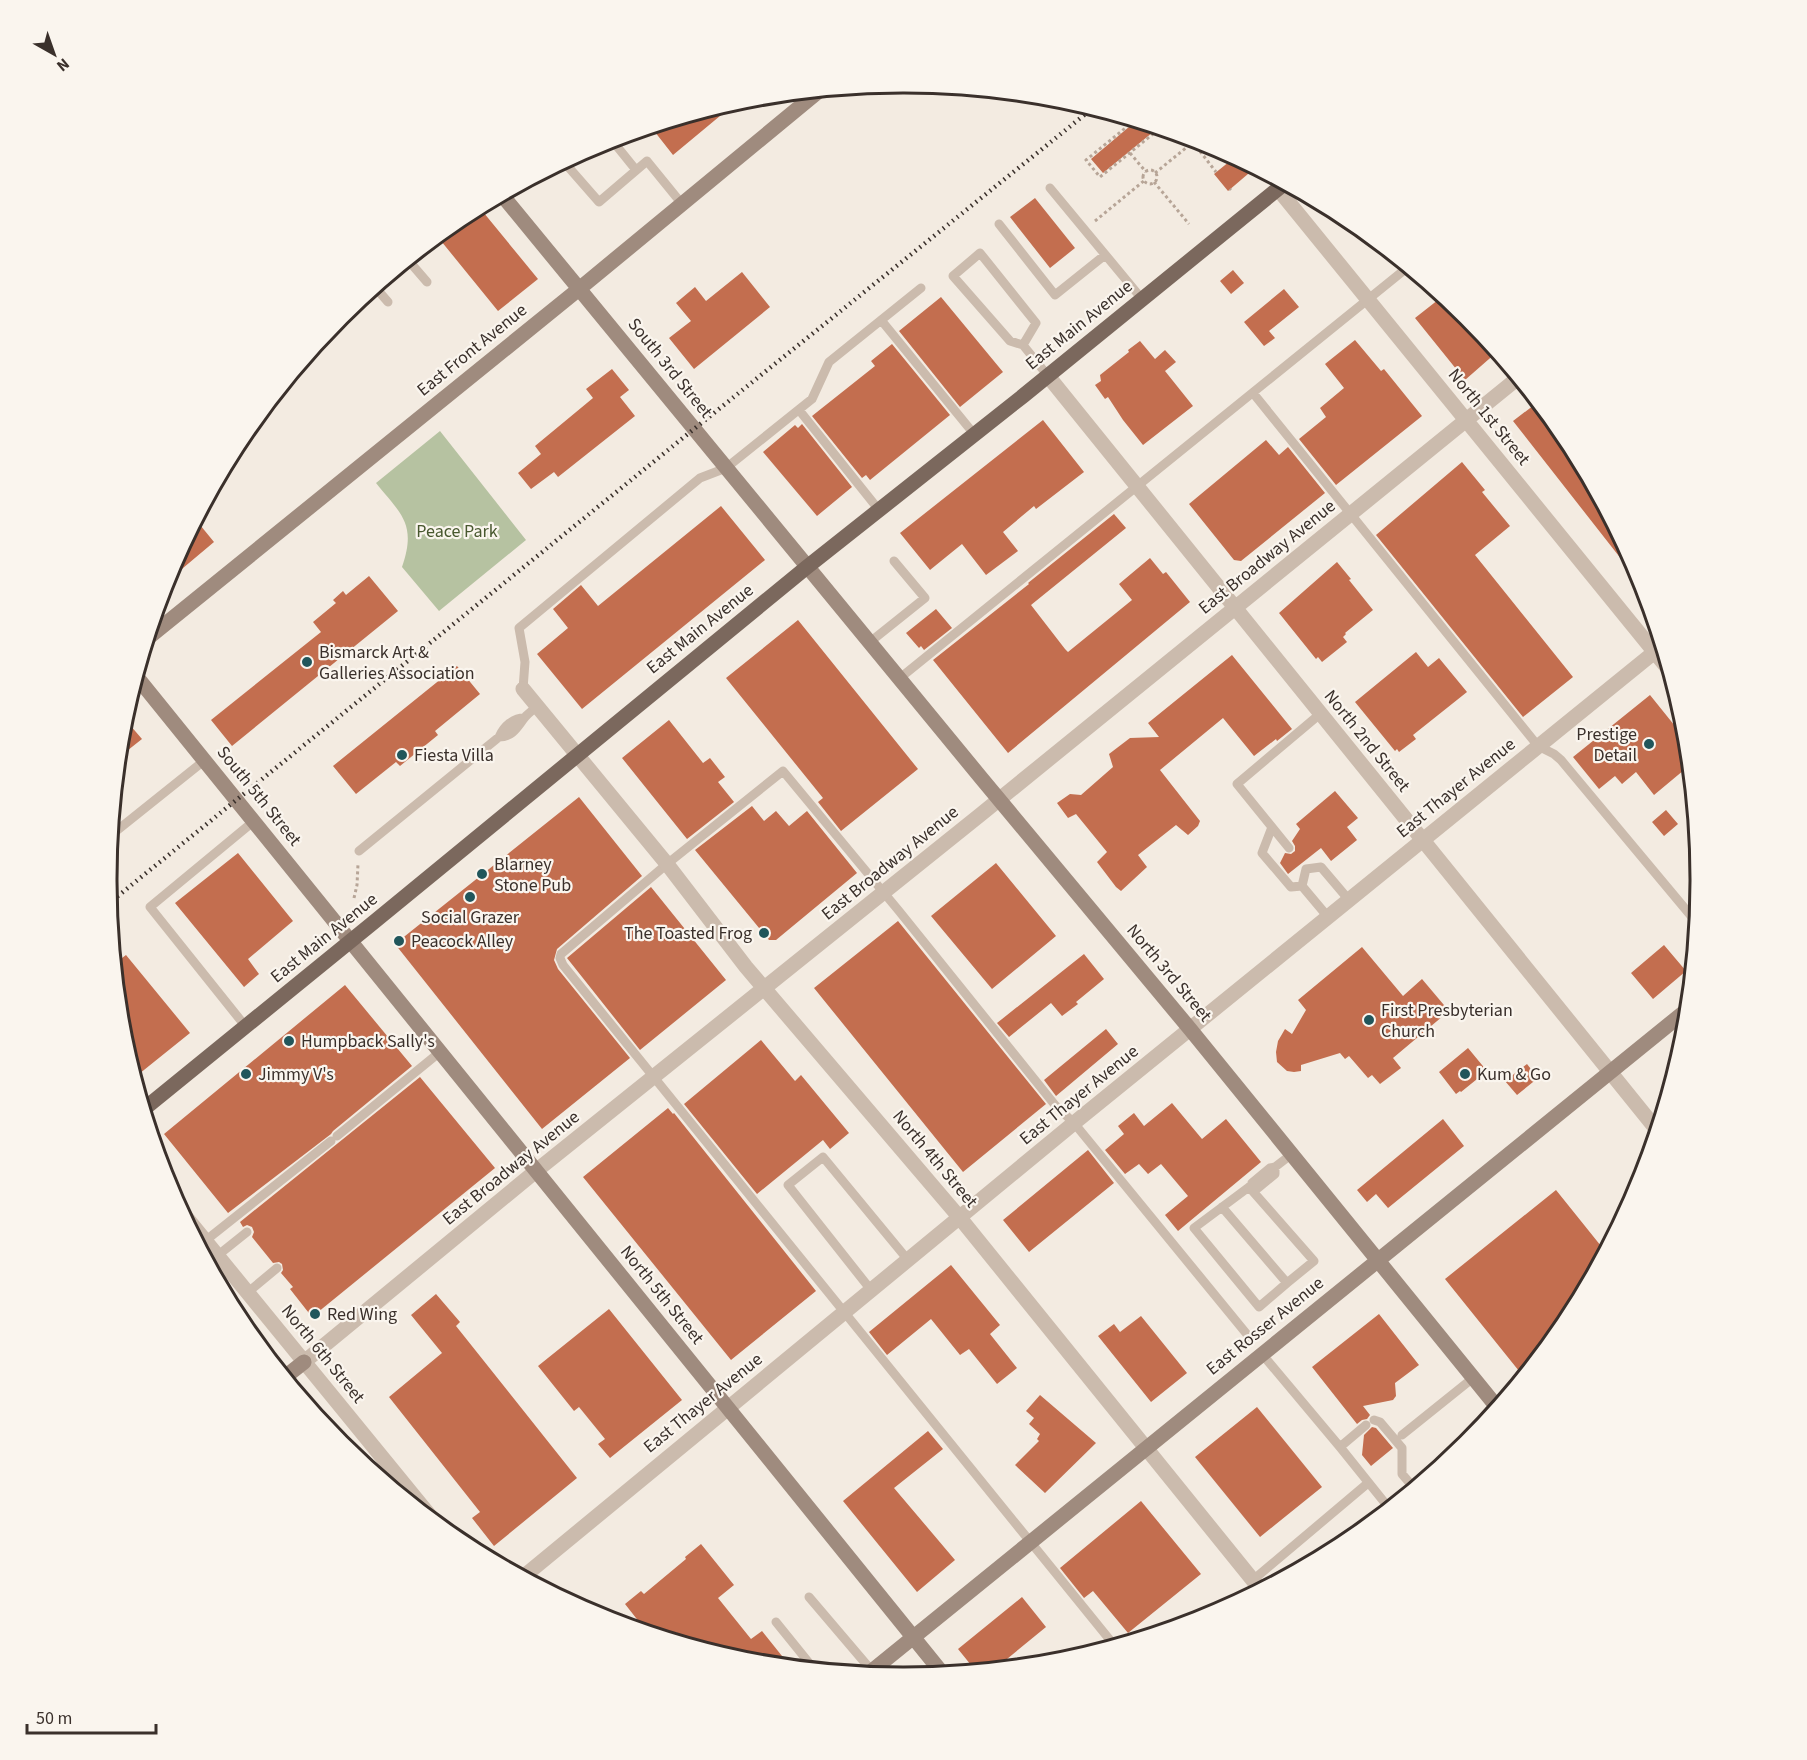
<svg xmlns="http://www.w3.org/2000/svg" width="1807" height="1760" viewBox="0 0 1807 1760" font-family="'Source Sans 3',sans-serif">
  <rect width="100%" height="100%" fill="#f3ebe1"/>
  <path fill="#b6c2a1" d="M440,431L526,540L439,611L402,567C417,524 401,514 376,483Z"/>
  <path fill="#c36e4f" d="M738,101L673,155L651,127Z
    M1136,121L1158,128L1103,173L1091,159Z
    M1235,157L1255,168L1228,191L1214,174Z
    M1035,198L1075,248L1050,268L1010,217Z
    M479,207L538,279L498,311L437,236L461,217Z
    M1233,270L1244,283L1231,294L1220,281Z
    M742,272L770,307L694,369L669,338L691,321L676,303L695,287L706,301Z
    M1284,289L1299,307L1269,331L1275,338L1264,346L1244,322Z
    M1443,296L1468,316L1497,352L1465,380L1415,318Z
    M941,297L1003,372L960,407L899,331Z
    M1355,340L1381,371L1384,369L1422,416L1336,485L1299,439L1326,417L1320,408L1344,388L1325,364Z
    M1140,341L1155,359L1165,350L1176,362L1165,371L1193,406L1143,445L1123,420L1108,397L1105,399L1095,385L1101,381L1100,375L1129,352L1128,350Z
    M892,344L950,415L870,480L866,475L862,478L812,416L875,366L871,361Z
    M612,369L629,390L620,397L635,416L558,477L554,472L531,489L518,473L541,454L535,446L593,398L586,389Z
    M1538,402L1567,437L1635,565L1629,569L1513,421Z
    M1043,420L1084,472L1036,509L1034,506L1003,532L1018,551L986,575L962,544L930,570L900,533Z
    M802,424L852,487L817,516L763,452L795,425L798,428Z
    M1266,440L1279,455L1288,447L1325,493L1241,561L1234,560L1189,504Z
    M1462,462L1485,490L1482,492L1510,526L1475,555L1573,677L1523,717L1376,535Z
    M721,506L765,560L582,709L537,654L568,628L553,609L581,585L598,606Z
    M1114,514L1126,528L1031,605L1065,649L1068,652L1132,600L1119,584L1150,558L1163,574L1166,572L1190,602L1008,753L933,660L1029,584L1028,583Z
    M196,520L214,542L164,584L167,574Z
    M1337,562L1351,579L1349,580L1373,610L1345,633L1346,634L1343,637L1347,642L1322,662L1318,657L1316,659L1279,613Z
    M369,576L398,611L232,746L211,720L321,632L313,622L336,603L333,600L343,591L346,595Z
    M936,609L952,628L924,650L921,646L919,648L906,633Z
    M798,620L918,769L841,831L818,802L823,798L726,678Z
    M1416,652L1428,667L1439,658L1467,692L1413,735L1416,739L1399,752L1397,749L1395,751L1355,702Z
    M1232,655L1292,729L1277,741L1276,739L1254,756L1223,718L1160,770L1200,821L1198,826L1188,835L1176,825L1138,855L1147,867L1121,891L1116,887L1097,862L1107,852L1076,814L1068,818L1057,803L1070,794L1081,795L1113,767L1109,754L1130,738L1159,737L1148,723Z
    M457,666L480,694L435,731L438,735L400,766L396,762L356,794L333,766Z
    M1650,695L1687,741L1690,765L1654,795L1636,772L1622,784L1615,776L1599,789L1573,757Z
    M123,717L142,739L118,758L121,724Z
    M669,720L703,763L710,758L725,777L718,782L734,802L687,839L622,758Z
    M1335,791L1358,818L1347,827L1357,840L1331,861L1321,848L1288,874L1280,863L1285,853L1291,854L1295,851V846L1292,841L1300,829L1296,824Z
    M579,797L642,876L557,949L554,960L558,969L630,1058L542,1129L395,944Z
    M752,806L764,821L776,811L789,826L807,811L857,873L776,940H769L695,850Z
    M1666,810L1678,824L1664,836L1652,822Z
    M238,853L293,921L248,959L259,974L244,987L175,903Z
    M996,863L1056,936L992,989L931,916Z
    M651,887L726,980L640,1050L567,958Z
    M898,921L1046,1104L963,1172L814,988Z
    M1664,945L1686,971L1653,999L1631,973Z
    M1362,947L1403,996L1422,979L1449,1011L1393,1058L1401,1068L1380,1084L1372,1075L1368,1078L1349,1056L1345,1059L1340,1053L1301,1065V1071L1294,1072L1287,1071L1277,1062L1276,1052L1278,1041L1285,1029L1292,1034L1306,1010L1298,1000Z
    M1084,954L1104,979L1076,1002L1078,1004L1062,1016L1051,1003L1009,1037L997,1023Z
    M126,955L190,1033L134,1078L121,1035L114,964Z
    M345,985L412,1066L333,1131L331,1134L228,1213L164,1134Z
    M1106,1029L1118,1044L1056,1096L1044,1080Z
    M761,1040L795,1081L801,1075L849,1133L830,1149L823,1140L757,1194L684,1104Z
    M1468,1048L1487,1071L1461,1092L1460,1091L1456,1094L1439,1072Z
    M1527,1064L1538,1078L1517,1095L1505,1081Z
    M420,1077L495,1168L312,1317L290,1289L293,1287L281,1273L283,1270L282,1264L279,1262L273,1263L252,1237L254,1232L252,1227L247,1225L243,1227L240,1222Z
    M1172,1103L1202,1139L1226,1119L1261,1162L1178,1231L1165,1215L1188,1196L1161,1164L1148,1174L1139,1164L1125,1174L1105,1150L1124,1134L1118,1126L1134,1113L1144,1126Z
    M668,1108L673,1114L674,1113L816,1291L731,1360L583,1177Z
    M1443,1119L1464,1146L1388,1208L1376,1194L1367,1202L1357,1190Z
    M1088,1150L1114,1183L1029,1252L1003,1220Z
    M1556,1190L1605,1251L1566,1323L1523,1376L1445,1279Z
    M951,1265L1000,1325L990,1334L1017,1368L997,1384L969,1349L960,1355L931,1319L887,1355L869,1332Z
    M436,1294L460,1322L456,1326L577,1478L494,1546L472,1518L480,1512L389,1397L442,1353L411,1315Z
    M609,1309L682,1400L610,1458L598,1444L605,1439L579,1407L574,1411L538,1366Z
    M1379,1314L1419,1365L1395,1383L1396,1396L1393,1400L1363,1406L1370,1415L1367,1419L1362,1420L1357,1424L1312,1367Z
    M1141,1316L1187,1373L1151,1402L1098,1336L1114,1324L1120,1332Z
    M1040,1395L1096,1443L1045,1493L1015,1465L1039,1441L1037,1439L1040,1434L1029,1424L1034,1418L1026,1411Z
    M1257,1407L1322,1487L1260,1537L1195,1457Z
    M1372,1427L1376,1428L1393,1448L1371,1466L1362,1455L1364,1435Z
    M928,1431L943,1449L894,1488L955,1560L917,1592L843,1501Z
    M1141,1501L1201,1574L1128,1633L1093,1591L1084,1598L1060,1568Z
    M701,1544L734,1585L718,1598L751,1639L762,1631L782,1656L772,1665L748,1662L685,1643L676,1632L669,1638L647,1632L625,1604L641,1591L644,1594L686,1559L685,1557Z
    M1022,1597L1046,1627L996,1668L975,1670L958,1649Z"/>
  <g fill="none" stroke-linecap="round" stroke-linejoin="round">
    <path stroke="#b7a597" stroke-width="3" stroke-dasharray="3 3" stroke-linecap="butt" d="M1134,121L1086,160L1100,177L1159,129L1158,128
      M1189,137L1216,172
      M1130,153L1146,172
      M1143 177a7 7 0 1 1 14 0a7 7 0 1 1-14 0Z
      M1155,173L1192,143
      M1154,182L1189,224
      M1230,189L1231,190
      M1095,221L1145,180
      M354,898L357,885L358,864"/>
    <path stroke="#cbbbad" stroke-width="9" d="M611,139L636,170
      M564,162L599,202L647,161L682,204
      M1050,188L1142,299
      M999,224L1055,295L1105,255
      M408,260L427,282
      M375,287L388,302
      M881,320L974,434
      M1023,345L1036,323L980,253L953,276L1010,341L1023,345L1048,376
      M1253,393L1538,746L1554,754L1561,760L1697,923
      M799,410L879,510
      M870,642L925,598L894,561
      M900,678L1408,267
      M523,689L525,662L519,628L700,478L726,468L812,399L829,362L921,288
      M499,737C514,737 518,725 526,716C530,712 534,709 538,706
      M1272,827L1262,853L1291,887L1302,886
      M110,836L205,760
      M1289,848L1237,784L1320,714
      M359,851L499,737C504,726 513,718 524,718
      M1306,869L1321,867L1349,900
      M1306,869L1302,886L1328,917
      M246,1027L150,907L254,821
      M337,1136L440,1052
      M1275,1167V1174L1258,1188L1254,1187L1252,1183L1270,1168L1275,1167L1292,1154
      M1253,1187H1249L1194,1228L1259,1307L1287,1283
      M1222,1207L1287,1283L1314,1261L1249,1187
      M205,1241L331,1141
      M217,1256L247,1232
      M871,1290L788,1185L823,1157L908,1260
      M247,1293L277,1268
      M1262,1354L1340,1447L1389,1508
      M1374,1420L1380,1422L1402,1448V1474L1414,1488
      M1402,1435L1473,1378
      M1340,1447L1366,1425
      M1253,1580L1368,1483
      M809,1597L872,1671
      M776,1622L814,1669
      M1114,1645L563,965L560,958L561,954L667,864L783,771L899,911L1055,1105L1074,1123L1250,1338"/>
    <path stroke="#cbbbad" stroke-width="15" d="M1278,189L1670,671
      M1048,376L1657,1130
      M523,689L667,864L746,967L960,1218L1260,1589
      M181,1211L435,1522
      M304,1362L536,1171L980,815L1518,378
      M523,1577L1074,1123L1662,646"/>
    <path stroke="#9f8b7e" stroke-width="15" d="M502,195L982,779L1190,1029L1497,1407
      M148,638L579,289L819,91
      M136,676L943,1674
      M285,1377L304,1362
      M868,1674L1688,1009"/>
    <path stroke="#7b685d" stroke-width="15" d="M144,1109L374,922L807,567L1023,396L1284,184"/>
    <path stroke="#3a302b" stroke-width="4.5" stroke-dasharray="1.5 4.5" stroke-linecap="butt" d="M108,904L694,429L1093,108"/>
  </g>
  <g fill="#21565b" stroke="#faf5ee" stroke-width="2">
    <circle cx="307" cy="662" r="6"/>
    <circle cx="1649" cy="744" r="6"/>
    <circle cx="402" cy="755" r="6"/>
    <circle cx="482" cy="874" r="6"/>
    <circle cx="470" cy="897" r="6"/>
    <circle cx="764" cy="933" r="6"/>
    <circle cx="399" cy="941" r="6"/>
    <circle cx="1369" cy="1020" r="6"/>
    <circle cx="289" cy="1041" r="6"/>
    <circle cx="246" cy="1074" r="6"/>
    <circle cx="1465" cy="1074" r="6"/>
    <circle cx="315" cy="1314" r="6"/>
  </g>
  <g text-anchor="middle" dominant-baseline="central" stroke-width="4.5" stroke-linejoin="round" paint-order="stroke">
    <g font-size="18" fill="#3a302b" stroke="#faf5ee">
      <text transform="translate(1079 325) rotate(-39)">East Main Avenue</text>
      <text transform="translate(472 350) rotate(-39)">East Front Avenue</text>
      <text transform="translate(670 368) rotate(51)">South 3rd Street</text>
      <text transform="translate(1489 417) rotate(51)">North 1st Street</text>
      <text transform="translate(1267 557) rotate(-39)">East Broadway Avenue</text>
      <text transform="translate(700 629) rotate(-39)">East Main Avenue</text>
      <text transform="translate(1367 741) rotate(51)">North 2nd Street</text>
      <text transform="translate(1456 788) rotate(-39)">East Thayer Avenue</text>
      <text transform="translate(259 796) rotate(51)">South 5th Street</text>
      <text transform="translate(890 863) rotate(-39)">East Broadway Avenue</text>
      <text transform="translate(324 938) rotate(-39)">East Main Avenue</text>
      <text transform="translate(1169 973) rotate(50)">North 3rd Street</text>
      <text transform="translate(1079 1095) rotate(-39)">East Thayer Avenue</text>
      <text transform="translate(935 1159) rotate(50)">North 4th Street</text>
      <text transform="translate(511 1168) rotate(-39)">East Broadway Avenue</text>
      <text transform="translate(662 1295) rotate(51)">North 5th Street</text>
      <text transform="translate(1265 1326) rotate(-39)">East Rosser Avenue</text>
      <text transform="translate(323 1354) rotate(51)">North 6th Street</text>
      <text transform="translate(703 1403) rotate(-39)">East Thayer Avenue</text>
    </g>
    <g font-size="18" fill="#48582f" stroke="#faf5ee">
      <text x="457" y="531">Peace Park</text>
    </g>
    <g font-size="18" fill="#3a302b" stroke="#faf5ee" text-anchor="start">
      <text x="319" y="652">Bismarck Art &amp;<tspan x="319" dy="21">Galleries Association</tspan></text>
      <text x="1637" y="734" text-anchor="end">Prestige<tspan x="1637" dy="21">Detail</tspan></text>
      <text x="414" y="755">Fiesta Villa</text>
      <text x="494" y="864">Blarney<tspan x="494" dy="21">Stone Pub</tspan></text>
      <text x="470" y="917" text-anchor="middle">Social Grazer</text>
      <text x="752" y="933" text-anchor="end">The Toasted Frog</text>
      <text x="411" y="941">Peacock Alley</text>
      <text x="1381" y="1010">First Presbyterian<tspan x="1381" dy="21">Church</tspan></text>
      <text x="301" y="1041">Humpback Sally's</text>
      <text x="258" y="1074">Jimmy V's</text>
      <text x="1477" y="1074">Kum &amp; Go</text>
      <text x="327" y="1314">Red Wing</text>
    </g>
  </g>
  <path d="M0 0H1807V1760H0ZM903 93H904A786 786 0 0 1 1690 879V881A786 786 0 0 1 904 1667H903A786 786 0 0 1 117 881V879A786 786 0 0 1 903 93Z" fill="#faf5ee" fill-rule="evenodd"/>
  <path fill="none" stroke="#3a302b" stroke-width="3" d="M903 93H904A786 786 0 0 1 1690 879V881A786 786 0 0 1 904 1667H903A786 786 0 0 1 117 881V879A786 786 0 0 1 903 93Z"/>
  <g transform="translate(54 54) rotate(140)" stroke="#faf5ee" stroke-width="4.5" paint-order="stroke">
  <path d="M0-4.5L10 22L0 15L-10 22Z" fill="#3a302b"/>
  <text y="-9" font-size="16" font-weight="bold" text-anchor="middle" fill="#3a302b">N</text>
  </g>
  <path d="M27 1724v9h129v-9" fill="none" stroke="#3a302b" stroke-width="3"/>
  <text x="36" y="1724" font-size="18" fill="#3a302b" stroke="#faf5ee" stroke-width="4.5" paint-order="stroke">50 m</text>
</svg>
